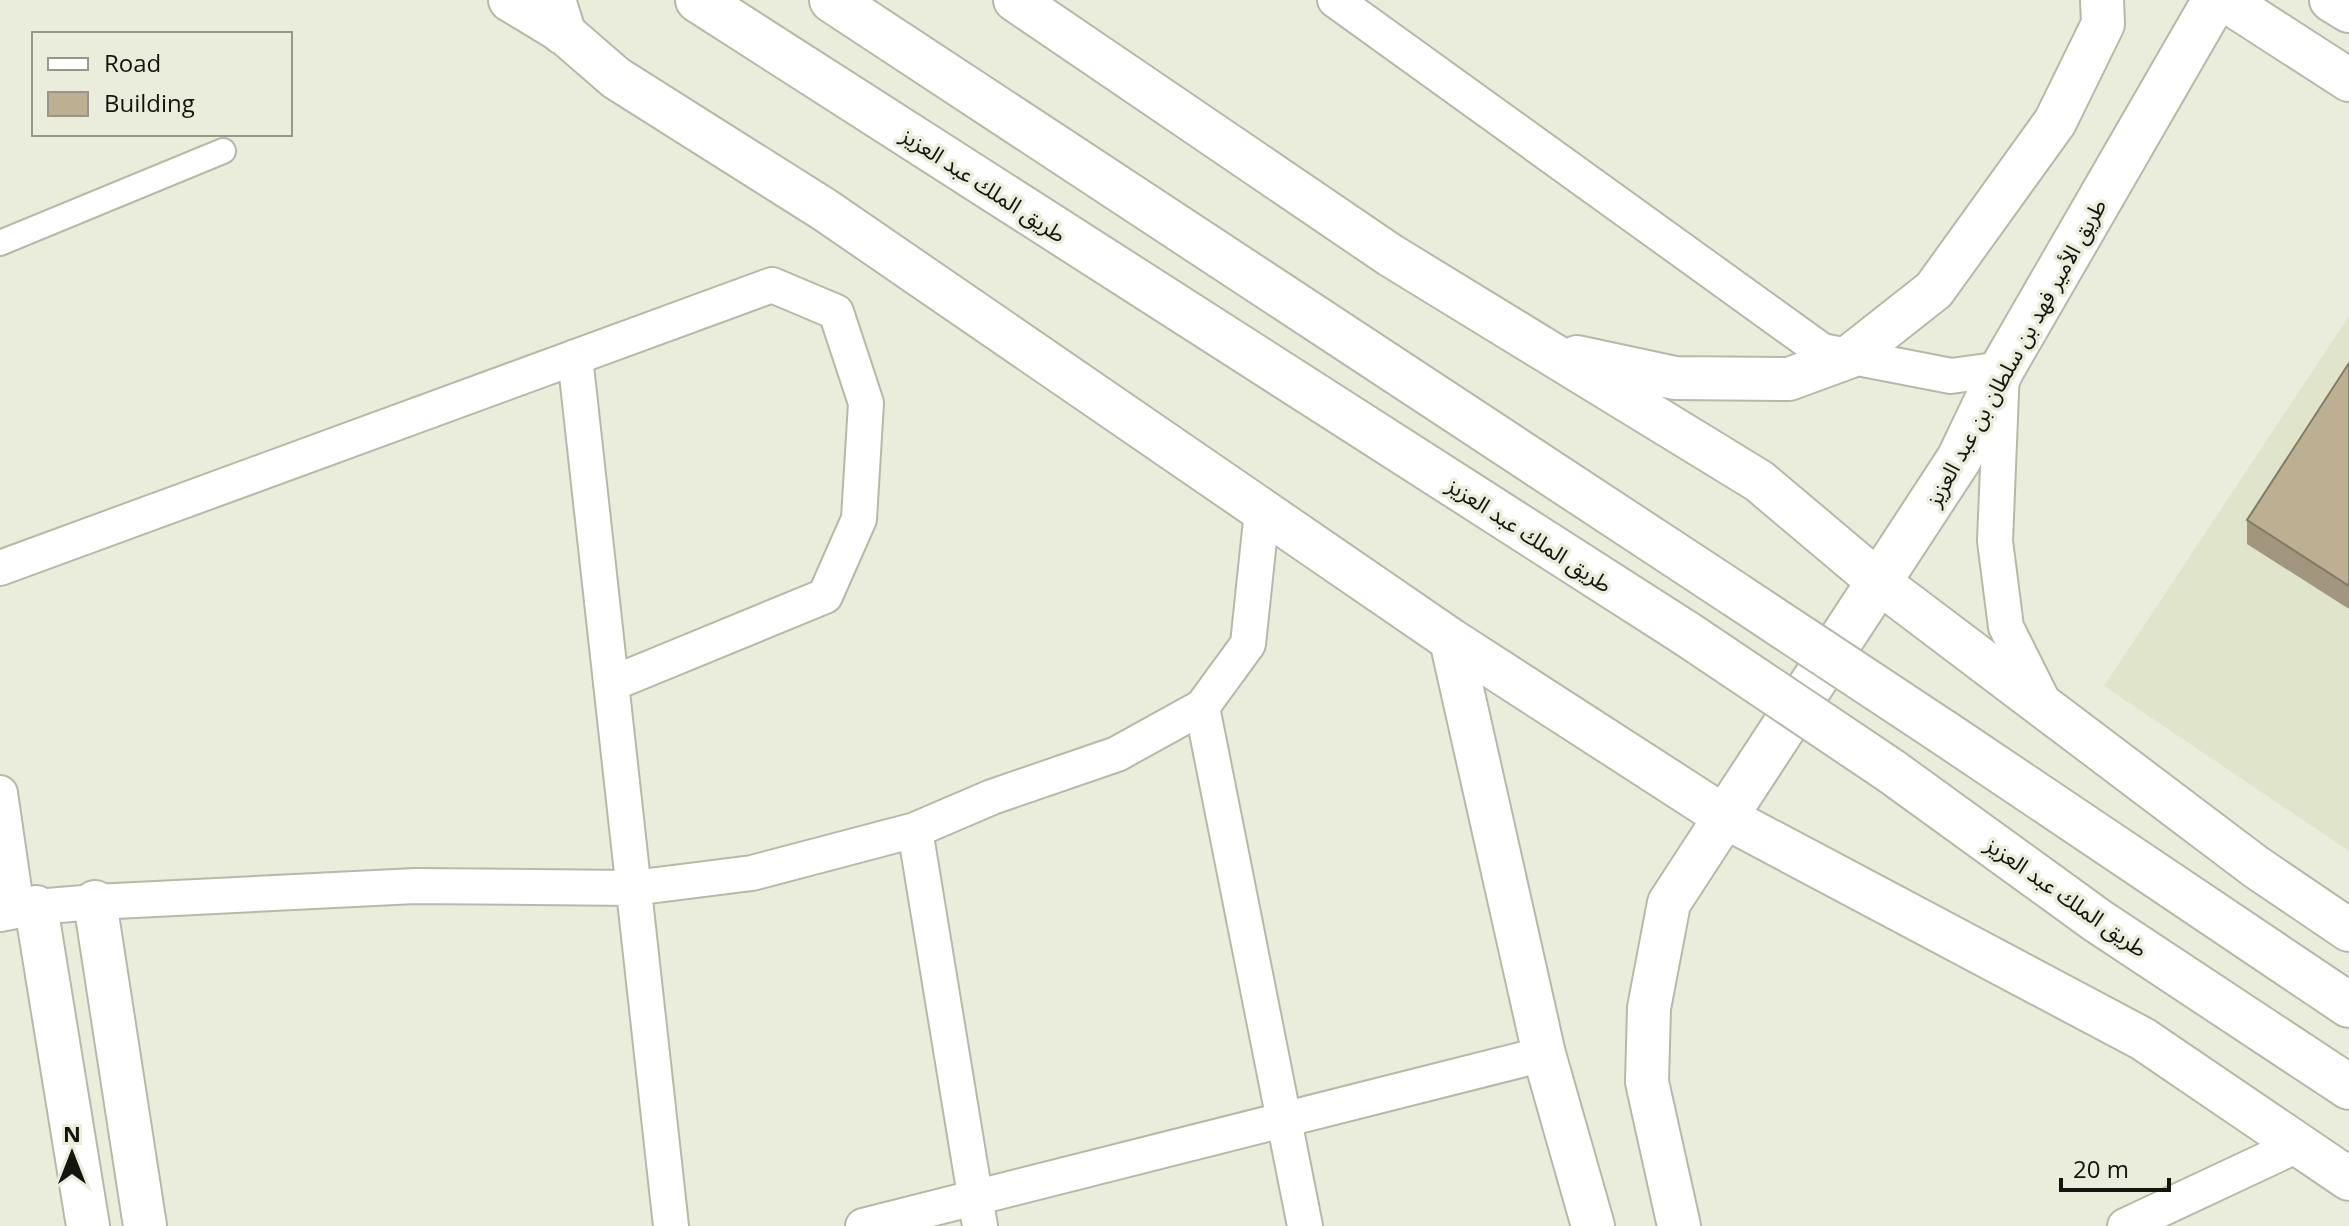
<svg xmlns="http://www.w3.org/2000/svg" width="2349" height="1226" viewBox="0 0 2349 1226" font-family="'Open Sans','Noto Sans Arabic',sans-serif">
  <rect width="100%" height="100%" fill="#eaeddc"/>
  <path fill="#e0e4cb" d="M2349,316V851L2104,686Z"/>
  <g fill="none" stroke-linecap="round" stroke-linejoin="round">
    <g stroke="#b6b9a9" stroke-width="28">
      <path id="pedestrian" d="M0,243L223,151"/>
    </g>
    <g stroke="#b6b9a9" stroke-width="38">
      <path id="minor" d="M1335,0L1822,351L1951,376L2002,369L1995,541L2006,627L2046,707
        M575,357L671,1226
        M0,568L772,285L836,312L866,403L859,519L825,596L611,684
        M1202,707L1305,1226
        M0,793L17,910
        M915,830L980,1226
        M0,914L36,907L95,902L415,886L633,888L752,873L915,830L992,797L1117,754L1202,707L1248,644L1262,511
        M863,1226L1544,1054
        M2125,1226L2300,1144"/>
    </g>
    <g stroke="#b6b9a9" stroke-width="46">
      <path id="tertiary" d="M510,0L563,32L616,78L825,210L1451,640L1725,817L2143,1039L2349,1179
        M1015,0L1390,255L1759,481L1880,583L2256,867L2349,930
        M2225,0L2349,80
        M2331,0L2349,11
        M1577,357L1675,378L1789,379L1849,357L1934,290L2055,122L2103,24L2102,0
        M1451,640L1544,1054L1593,1226
        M95,902L145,1226
        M36,907L88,1226
        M1679,1226L1647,1082L1649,1008L1669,903L1725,817"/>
    </g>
    <g stroke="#b6b9a9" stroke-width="48">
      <path id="primary" d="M553,0L563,32
        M698,0L1687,634
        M832,0L1736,595
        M1943,732L2349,1005
        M1891,771L2098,921L2349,1087
        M1725,817L1959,459L2002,369L2215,0"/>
    </g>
    <use href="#pedestrian" stroke="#fff" stroke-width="24"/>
    <use href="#minor" stroke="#fff" stroke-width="34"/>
    <use href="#tertiary" stroke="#fff" stroke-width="42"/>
    <use href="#primary" stroke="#fff" stroke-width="44"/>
    <g stroke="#b6b9a9" stroke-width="48" stroke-linecap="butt">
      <path id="primary-bridge" d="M1736,595L1943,732
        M1687,634L1891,771"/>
    </g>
    <use href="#primary-bridge" stroke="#fff" stroke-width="44"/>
  </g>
  <path fill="#a2967e" d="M2349,363V609L2247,544V520Z"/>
  <path fill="#bcaf92" stroke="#847a66" stroke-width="2" d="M2349,363V586L2247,520Z"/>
  <g text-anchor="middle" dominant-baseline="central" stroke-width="7" stroke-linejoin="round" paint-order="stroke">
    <g font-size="22" fill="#14150f" stroke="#eaeddc">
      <text transform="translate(984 184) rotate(33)">طريق الملك عبد العزيز</text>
      <text transform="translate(2015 352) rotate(-61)">طريق الأمير فهد بن سلطان بن عبد العزيز</text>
      <text transform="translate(1530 534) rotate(33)">طريق الملك عبد العزيز</text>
      <text transform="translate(2067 896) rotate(35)">طريق الملك عبد العزيز</text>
    </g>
  </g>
  <rect x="32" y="32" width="260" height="104" fill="#eaeddc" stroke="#94978a" stroke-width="2"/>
  <rect x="48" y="58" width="40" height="12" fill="#ffffff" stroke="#94978a" stroke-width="2"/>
  <text x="104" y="72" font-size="24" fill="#14150f">Road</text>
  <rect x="48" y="92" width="40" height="24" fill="#bcaf92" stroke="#94978a" stroke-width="2"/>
  <text x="104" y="112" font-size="24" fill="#14150f">Building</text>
  <g transform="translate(72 1154)" stroke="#eaeddc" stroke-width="6" paint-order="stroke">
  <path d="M0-6L14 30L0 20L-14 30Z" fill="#14150f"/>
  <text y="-12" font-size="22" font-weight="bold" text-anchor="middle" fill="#14150f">N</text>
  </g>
  <path d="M2061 1178v12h108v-12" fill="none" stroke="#14150f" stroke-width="4"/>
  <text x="2073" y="1178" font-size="24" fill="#14150f" stroke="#eaeddc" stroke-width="6" paint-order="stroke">20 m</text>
</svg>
